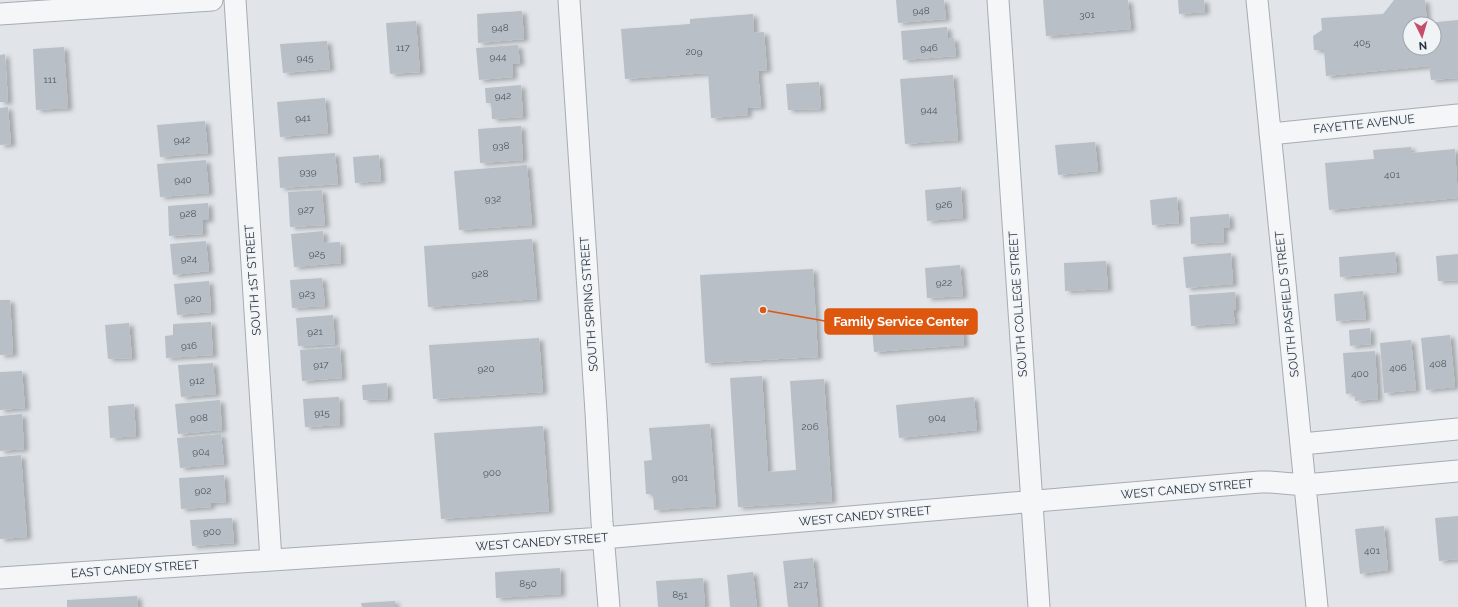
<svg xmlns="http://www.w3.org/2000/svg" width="1458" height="607" viewBox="0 0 1458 607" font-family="Raleway,sans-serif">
  <defs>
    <filter id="shadow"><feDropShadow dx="4.5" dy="2.5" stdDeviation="2" flood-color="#0004"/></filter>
  </defs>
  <rect width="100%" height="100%" fill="#e1e5e9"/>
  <path fill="#b9bfc6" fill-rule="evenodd" filter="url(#shadow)" d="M896,0H944L946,19L898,23Z
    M1043,0H1128L1131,29L1046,36Z
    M1178,0H1204L1205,12L1179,14Z
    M1394,0H1425L1427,23L1458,20V78L1431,80L1429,66L1326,76L1324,50H1314L1313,36L1322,30L1321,18L1383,14ZM1410,24H1434V48H1410Z
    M522,11L524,39L478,43L477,14Z
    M753,14L754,33L764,32L767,70L758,71L761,107L747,108L748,115L711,118L708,73L625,79L621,29L690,24V19Z
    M416,21L420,72L390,74L386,23Z
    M947,27L948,39L954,38L956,56L903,60L901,31Z
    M327,41L330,69L283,73L280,44Z
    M518,45L520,63L512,64L513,77L479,80L476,48Z
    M64,47L68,108L36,110L33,49Z
    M5,54L8,102H0V55Z
    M953,75L958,140L905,144L900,79Z
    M819,82L821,109L788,110L786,84Z
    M521,85L523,117L492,119L491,103H486L485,88Z
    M325,98L328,133L280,137L277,102Z
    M8,107L11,144L0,145V108Z
    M205,121L208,153L160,157L157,125Z
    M521,126L523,160L480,163L478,129Z
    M1095,142L1098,171L1058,175L1055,145Z
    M1411,147V153L1455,149L1458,198L1329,210L1325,163L1374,159L1373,150Z
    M335,153L338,184L280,188L278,157Z
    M379,155L381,181L355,183L353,157Z
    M206,160L209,193L160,197L157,164Z
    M527,165L532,225L459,230L454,171Z
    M961,187L963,218L927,221L925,190Z
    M322,190L325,225L290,227L288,192Z
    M1177,197L1179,223L1152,225L1150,200Z
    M208,203L209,220H202L203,234L169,236L168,206Z
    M1229,214L1230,228H1223L1224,242L1191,244L1190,217Z
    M323,231L324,243L340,242L341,263L294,267L291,234Z
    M532,239L537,299L428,307L424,246Z
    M206,241L209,271L173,275L170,244Z
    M1395,252L1397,272L1340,277L1339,257Z
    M1231,253L1233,284L1186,288L1183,257Z
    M1458,254V280L1438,281L1436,256Z
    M1106,261L1108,289L1065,291L1064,263Z
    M960,265L963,296L927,298L925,268Z
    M813,269L818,357L705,363L700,275Z
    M322,278L325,306L292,308L290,280Z
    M209,281L211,312L177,315L174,284Z
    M1363,291L1366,319L1336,321L1334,294Z
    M1235,292L1236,309L1233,310L1235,323L1191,326L1189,295Z
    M0,300H10L13,354L0,355Z
    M333,315L335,344L298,346L296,318Z
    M962,320L964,345L874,352L872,328Z
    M211,322L213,355L166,358L165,336L173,335V324Z
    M129,323L132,358L108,359L105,325Z
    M1370,328L1371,344L1350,346L1349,330Z
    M1450,335L1455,387L1426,390L1421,338Z
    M539,338L543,392L433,399L429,345Z
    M1411,340L1416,390L1384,393L1380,343Z
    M340,347L342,378L302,381L300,350Z
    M1375,351L1378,399L1355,401V393L1346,394L1343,353Z
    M213,363L216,394L181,397L178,365Z
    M22,371L25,408L0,410V372Z
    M762,376L768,472L796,470L790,381L824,379L832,501L738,507L730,378Z
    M387,383L388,399L363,400L362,385Z
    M339,397L340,425L305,427L303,399Z
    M974,397L977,430L899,438L896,405Z
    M220,400L222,430L178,434L175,404Z
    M134,404L136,436L110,438L108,406Z
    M22,414L24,449L0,451V416Z
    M710,424L716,506L654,510L653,494H646L644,461L652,460L649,428Z
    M543,426L549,511L441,519L434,433Z
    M221,434L224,464L180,468L177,438Z
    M21,455L27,537L0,539V457Z
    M224,475L226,502L210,503L211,507L181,509L179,478Z
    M1458,516V559L1439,561L1435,518Z
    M232,518L234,543L192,546L190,520Z
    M1384,526L1388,570L1360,574L1355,529Z
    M813,558L818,607H788L783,561Z
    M560,568L561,594L496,598L495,572Z
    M753,572L757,607H730L727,575Z
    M703,578L705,607H658L656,581Z
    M137,596L138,607H67V600Z
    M395,601V607H362L361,603Z"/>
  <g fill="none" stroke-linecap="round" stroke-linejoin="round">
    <g stroke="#a6acb3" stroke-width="23">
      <path id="minor" d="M235,0L271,560
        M569,0L596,412L602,522L609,607
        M998,0L1039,607
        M1257,0L1317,607
        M0,14L212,0
        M1270,134L1458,115
        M1302,444L1458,429
        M0,578L603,538L1260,482H1269L1305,485L1458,471"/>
    </g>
    <use href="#minor" stroke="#f4f6f8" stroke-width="21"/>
  </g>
  <g text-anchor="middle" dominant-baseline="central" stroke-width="3" stroke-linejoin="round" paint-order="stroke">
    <g font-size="10" fill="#4e5762">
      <text x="921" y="10">948</text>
      <text x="1087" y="14">301</text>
      <text x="500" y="27">948</text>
      <text x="1362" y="42">405</text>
      <text x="403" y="47">117</text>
      <text x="929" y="47">946</text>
      <text x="694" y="51">209</text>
      <text x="498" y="56">944</text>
      <text x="305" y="57">945</text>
      <text x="50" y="79">111</text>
      <text x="503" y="95">942</text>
      <text x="929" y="109">944</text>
      <text x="303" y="117">941</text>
      <text x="182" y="139">942</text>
      <text x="501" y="145">938</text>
      <text x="308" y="171">939</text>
      <text x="1392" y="174">401</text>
      <text x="183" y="179">940</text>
      <text x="493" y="198">932</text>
      <text x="944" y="204">926</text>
      <text x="306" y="209">927</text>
      <text x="188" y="213">928</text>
      <text x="317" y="253">925</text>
      <text x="189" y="258">924</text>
      <text x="480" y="273">928</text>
      <text x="944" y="282">922</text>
      <text x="307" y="293">923</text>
      <text x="193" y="298">920</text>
      <text x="315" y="331">921</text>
      <text x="189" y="345">916</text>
      <text x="1438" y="363">408</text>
      <text x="321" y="364">917</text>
      <text x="1398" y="367">406</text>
      <text x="486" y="368">920</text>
      <text x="1360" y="373">400</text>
      <text x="197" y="380">912</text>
      <text x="322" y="412">915</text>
      <text x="199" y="417">908</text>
      <text x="937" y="417">904</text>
      <text x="810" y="426">206</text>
      <text x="201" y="451">904</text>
      <text x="492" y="472">900</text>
      <text x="680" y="477">901</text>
      <text x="203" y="490">902</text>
      <text x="212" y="531">900</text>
      <text x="1372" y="550">401</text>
      <text x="528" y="583">850</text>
      <text x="801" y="584">217</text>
      <text x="680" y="594">851</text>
    </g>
    <g font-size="12" fill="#2a3440" stroke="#f1f4f7">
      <text transform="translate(1364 124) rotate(-6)">FAYETTE AVENUE</text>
      <text transform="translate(253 280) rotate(-94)">SOUTH 1ST STREET</text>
      <text transform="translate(589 304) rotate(-94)">SOUTH SPRING STREET</text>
      <text transform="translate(1018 304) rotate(-94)">SOUTH COLLEGE STREET</text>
      <text transform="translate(1287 304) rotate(-96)">SOUTH PASFIELD STREET</text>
      <text transform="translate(1187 489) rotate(-5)">WEST CANEDY STREET</text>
      <text transform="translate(865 516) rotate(-5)">WEST CANEDY STREET</text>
      <text transform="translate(542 542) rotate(-4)">WEST CANEDY STREET</text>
      <text transform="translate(135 569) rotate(-4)">EAST CANEDY STREET</text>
    </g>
  </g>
  <path fill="none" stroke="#de570f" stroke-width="1.5" d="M763 310L825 321"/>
  <circle fill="#de570f" stroke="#f1f4f7" stroke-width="1.5" cx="763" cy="310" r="4"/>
  <rect fill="#de570f" stroke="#de570f" stroke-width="1.5" x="825" y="309" width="152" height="25" rx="4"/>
  <g font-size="13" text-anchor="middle" font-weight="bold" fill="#fff">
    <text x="901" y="326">Family Service Center</text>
  </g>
  <g transform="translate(1422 36) rotate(175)"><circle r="19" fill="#f1f4f7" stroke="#a1a7ae"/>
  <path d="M0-3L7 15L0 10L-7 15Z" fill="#c84d68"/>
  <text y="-6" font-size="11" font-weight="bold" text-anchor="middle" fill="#2a3440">N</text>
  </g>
</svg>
